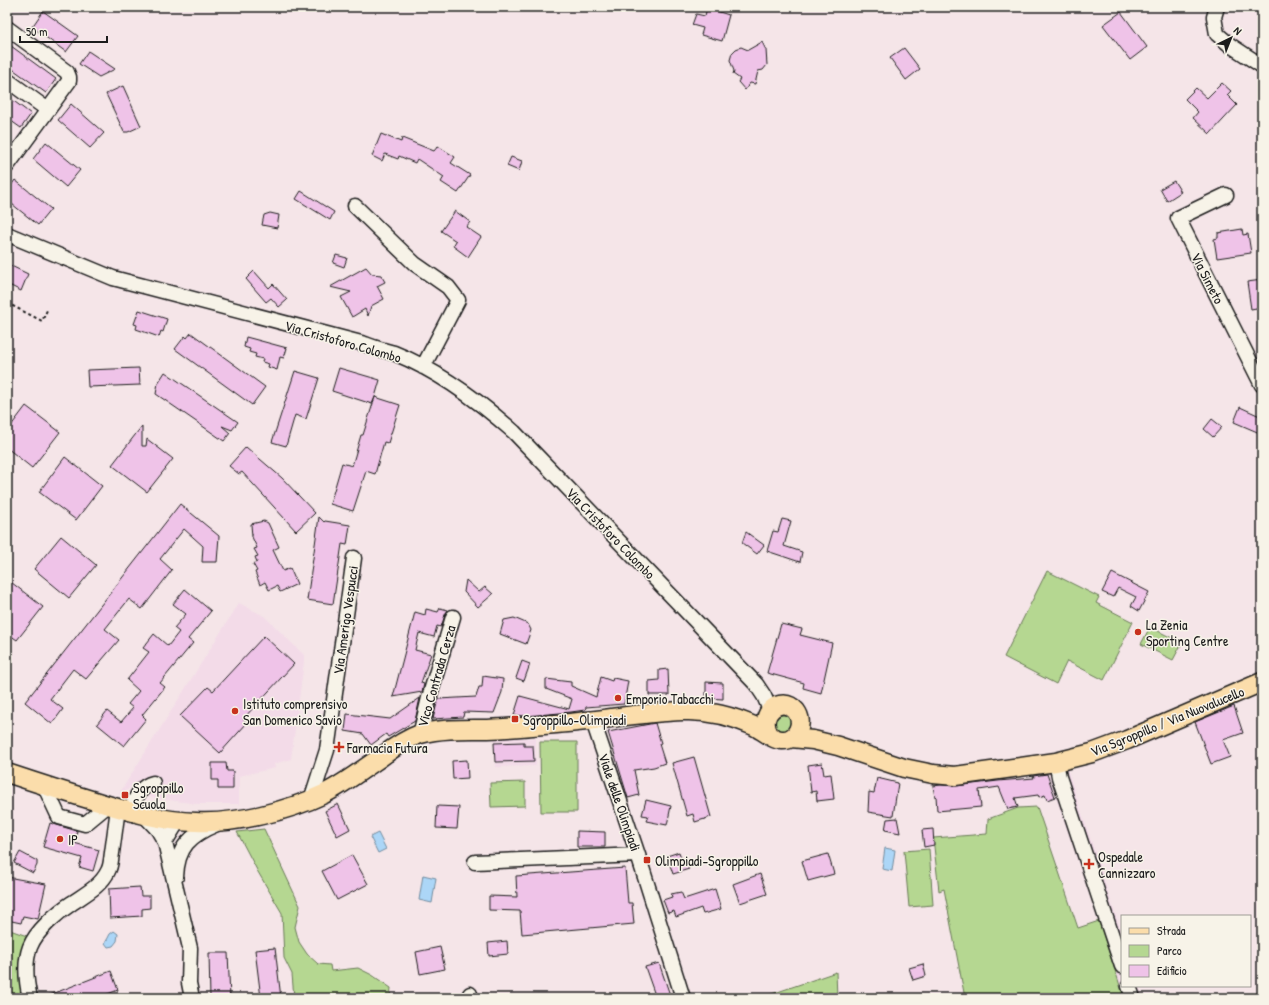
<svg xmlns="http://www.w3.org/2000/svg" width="1269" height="1005" viewBox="0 0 1269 1005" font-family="'Patrick Hand',sans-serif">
  <rect width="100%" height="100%" fill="#f5e5e8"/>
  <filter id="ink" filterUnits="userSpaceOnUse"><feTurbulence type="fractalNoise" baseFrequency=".025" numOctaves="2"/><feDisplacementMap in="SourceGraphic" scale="8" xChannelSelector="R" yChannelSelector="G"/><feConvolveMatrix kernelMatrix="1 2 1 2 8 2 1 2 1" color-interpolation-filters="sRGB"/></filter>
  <g filter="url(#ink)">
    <path fill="#f3dbe8" d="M239,603L264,616L304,655V662L291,759L274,764L275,768L239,776V804H197L149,797L150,793L135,783L125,792L119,794Z
      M494,738H536V766L495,767Z
      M1066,765L1122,934V986H1139L1143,998H1124L1099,921L1046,769L1048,768L1055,779L1063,776Z"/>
    <path fill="#b5d791" stroke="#687a56" d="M1047,571L1099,597L1096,603L1133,622L1104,680L1067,661L1056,684L1004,657Z
      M1150,627L1182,643L1173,660L1141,644Z
      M775 723a8 8 0 1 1 16 0a8 8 0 1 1-16 0Z
      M540,742H577V812H541Z
      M525,782V806L491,807L490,783Z
      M1037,807L1078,928L1099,921L1124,998H965L944,889L939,891L933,838L987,834L988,819L1018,808Z
      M264,829L300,906L295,927L299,942L307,954L318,964L330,965L331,971L358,968L372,975L391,988L390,998H294L292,974L284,958L282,913L258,872L237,832Z
      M929,849L933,905L909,907L904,851Z
      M7,929L27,936L20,984L23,998H7Z
      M836,972L837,998H760Z"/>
    <path fill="#acd6f7" stroke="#728c9f" d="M378,833L386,849L378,853L370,837Z
      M885,848L895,850L892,871L882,869Z
      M423,875L436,878L432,903L419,900Z
      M114,931L118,934L117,941L113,946L108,947L105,943L108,938L110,934Z"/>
    <path fill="#efc3e8" stroke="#1c1c1c" d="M707,7H718L716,11L729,15L722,41L701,35L703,28L692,25L696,14L705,16Z
      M43,11L78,36L66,52L32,27Z
      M1121,12L1147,47L1130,60L1103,25Z
      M762,42L766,50L767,65L763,70L758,71L755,84L750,83L745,90L738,82L740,79L733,74L734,71L730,60L732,53L736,49L741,47L748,50Z
      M7,43L56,79L46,93L7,65Z
      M904,48L920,69L906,80L890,58Z
      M88,51L115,69L99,77L79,64Z
      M1222,83L1231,91L1227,95L1237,105L1210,134L1193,118L1198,112L1185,99L1196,88L1207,98Z
      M123,86L141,126L128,132H124L106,94Z
      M7,96L31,114L21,128L7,118Z
      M71,104L104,133L90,148L58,120Z
      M381,134L401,142L402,138L434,151L438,146L455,157L451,163L470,175L458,193L441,182L444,177L417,159L415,163L399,156L398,159L385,154L382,161L372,156Z
      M46,142L80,170L66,187L33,159Z
      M511,157L522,161L519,171L507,166Z
      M15,180L51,209L38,225L7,200V191Z
      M1174,181L1181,192L1167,201L1160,189Z
      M301,191L334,212L330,220L296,199Z
      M455,211L470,222L466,227L481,237L468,257L453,246L456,241L441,231Z
      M270,213L279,215L277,228L262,225L264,215Z
      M1242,229L1243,235L1248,234L1251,253L1217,258L1214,239L1218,238V233Z
      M336,255L347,258L344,267L333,263Z
      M7,264L28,274L21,291L7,284Z
      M366,267L372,274L381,275L385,282L377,286L384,299L371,306L368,316L365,309L352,317L341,297L351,292L330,287Z
      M254,271L269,288L273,284L287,300L279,307L271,298L266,302L246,279Z
      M1262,280V307L1251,309L1247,282Z
      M139,310L167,319L163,332L161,331L159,337L136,329L137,325L134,324Z
      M191,333L265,387L252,405L175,349L185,336L187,338Z
      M246,337L287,348L284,358L280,357L277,370L268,367L269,364L262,362L263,359L255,357L256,354L249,352L250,349L244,347Z
      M139,368L140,385L88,387L87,370Z
      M339,368L380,380L375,397L400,405L388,443L384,442L375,474L366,471L353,511L330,504L342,463L352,466L361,435H363L375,397L372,404L332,391Z
      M295,371L319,378L306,419L295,415L286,446L272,442Z
      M165,372L238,422L232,430L222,426L230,433L224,441L156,394L158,383Z
      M26,406L60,432L32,468L7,448V431Z
      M1240,407L1262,417V434L1234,422Z
      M1212,419L1222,427L1213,437L1204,429Z
      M142,426V446H146L147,439L173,459L147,492L112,465Z
      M246,447L282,478L315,513L296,531L242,472L239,474L229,466Z
      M65,457L102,486L76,520L39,492Z
      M180,504L219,536L217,562H202L203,546L184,529L160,559L172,570L142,609L129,599L105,629L119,640L107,654L86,679L73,669L50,699L63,709L52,724L25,702Z
      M319,517L324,522L325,521L350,525L347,545L342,544L333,604L307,600Z
      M782,519L791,521L784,546L802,552L800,562L767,551L773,531L778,532Z
      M264,521L268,523L279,547L273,550L283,571L290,568L297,584L280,592L277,586L269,590L265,582L260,585L255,572L257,571L253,564L257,562L255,557L258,556L254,549L257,548L252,537L251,524Z
      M746,532L764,545L757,554L742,543Z
      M61,536L96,565L69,598L34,569Z
      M1112,573L1149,592L1139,611L1131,606L1136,597L1118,588L1113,597L1102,592Z
      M7,579L43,607L17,640L7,633Z
      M466,580L479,592L485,587L493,594L478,607L464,592Z
      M185,589L211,611L188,639L193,643L160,683L165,687L142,715L146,719L124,746L97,724L107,711L121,722L133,708L128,704L139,691L127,680L149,652L143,648L154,634L168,646L179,632L174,628L186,614L173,604Z
      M440,608L448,610L445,615L441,627L437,626L434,637L419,633L415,650L431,654L421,683L424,684L422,692L393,697L415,612L425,615L426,609L438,612Z
      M514,618L528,624L531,630L526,644L500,634L504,620Z
      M781,624L802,629L800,635L832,643L821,693L803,688L804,683L767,673Z
      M264,636L294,664L243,719L247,723L220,753L180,716L208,687L213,691Z
      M522,661L530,664L524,681L516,678Z
      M668,669L669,695H649V681L659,680V670Z
      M483,676L503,679L502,692L494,713L464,712L463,717L433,719L438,699L476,697L479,687H482Z
      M601,677L612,681L613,678L628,681L624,704L586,707L585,710L571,712L526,716L514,715L520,696L569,709L572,699L546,689V679L571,682V686L596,697Z
      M706,682L723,683V699L706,698Z
      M420,698L415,721L388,737L386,734L371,745L363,734L345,731L347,714L390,719Z
      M1234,706L1243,733L1223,740L1230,757L1211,764L1195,722Z
      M655,723L661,743L659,744L665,763L654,767L634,770L639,795L628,798L608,732Z
      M524,742V746H533L534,761L495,762L494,743Z
      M694,757L711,817L695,822L693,814L687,816L672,763Z
      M467,760L468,778L453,779L452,761Z
      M212,763H226L227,771H233V789H218V780H212Z
      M822,763L824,775L831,774L834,799L817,801L816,791L811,792L808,765Z
      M1047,774L1055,797L1047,800L1045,795L1039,797L1038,795L1015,798L1018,807L1008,809L999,787L979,790L981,807L937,811L936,796L935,797L933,786L941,785L956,786L998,781L1034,778L1033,776Z
      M877,778L898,783L893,816L868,812L869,792L874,793Z
      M646,800L671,806L667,825L646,821L648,816L642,815Z
      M338,804L350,829L337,836L325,811Z
      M437,806L459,807L457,829L436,828Z
      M897,818L900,833L885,830L887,819Z
      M50,823L77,831L74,843L99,850L93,871L79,867L82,858L43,847Z
      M933,829L934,845L924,847L922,830Z
      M577,831L605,832V847H577Z
      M20,852L37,861V865L33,873L14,863Z
      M679,852L682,860L685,859L689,869L673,874L667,856Z
      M828,854L834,874L808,881L802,861Z
      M352,855L368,884L337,900L322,871Z
      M625,868L628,903H632L634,924L522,934L520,911L489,910V896L517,897L516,876Z
      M760,874L767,894L740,903L733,884Z
      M7,877L46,884L38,919L23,916L21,923L7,920Z
      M140,887L141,896H150V908L142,909V916L110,918L109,889Z
      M715,889L721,909L703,914L701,908L676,917L674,911L668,913L663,900L672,897L671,894L681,892L684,899Z
      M507,941L508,954L489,956L488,943Z
      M440,947L445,969L420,974L416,952Z
      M275,948L281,998H261L255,950Z
      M209,953H228L230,998H210Z
      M659,963L671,998H656L645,967Z
      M923,964L926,976L913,980L909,968Z
      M111,971L118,990L97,998H42Z"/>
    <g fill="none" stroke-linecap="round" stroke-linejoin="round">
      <g stroke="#1c1c1c" stroke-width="17">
        <path id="minor" d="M1217,7L1214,17L1217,34L1230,45L1262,66
          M7,28L67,72L69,77V81L7,166
          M7,80L48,110
          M1226,195L1178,218L1262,385
          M355,206L415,264L448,287L458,300L423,367
          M7,234L113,278L365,344C374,348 384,350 394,353C439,371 478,400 514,432L756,684L764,696L770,710
          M593,721L638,855L683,998
          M420,735L429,698L453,617
          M1056,762L1059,777L1122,966
          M44,785L59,817L85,824L108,805
          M311,800L327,750L354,558
          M131,811C134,800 140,786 153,783
          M144,815L158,830L165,842L190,948L189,983L192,998
          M165,842L178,821
          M475,862L638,855
          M176,877C177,847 190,835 217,824
          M1129,986L1133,998
          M470,994L471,998
          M30,998C26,981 24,963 30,947C36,931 58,912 72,903C85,894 101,886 108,871C111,866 111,859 112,853C114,838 116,823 118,808"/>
      </g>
      <g stroke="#1c1c1c" stroke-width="21">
        <path id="major" d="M791,738L813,740L838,746L904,768L933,774L955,776L1056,762L1092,753L1127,740L1262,682
          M7,773C37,783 68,793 98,802C130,812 162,821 196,822C236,824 288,811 324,794C344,784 362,770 381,757C393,748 406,739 420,734C442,728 466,729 488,729C511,728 534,726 556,724C599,721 641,712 683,711C707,710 732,716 754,726C762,730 773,740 782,740C797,741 805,723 796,711C781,694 757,714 769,734"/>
      </g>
      <path stroke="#1c1c1c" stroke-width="2" stroke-dasharray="3 3" stroke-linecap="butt" d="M7,303L42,321L48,308"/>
      <use href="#minor" stroke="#f7f3e8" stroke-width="14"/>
      <use href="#major" stroke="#fbddab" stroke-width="18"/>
    </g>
  </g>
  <g fill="#c8321e" stroke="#f7f3e8" stroke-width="1.5">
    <circle cx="1138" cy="632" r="4"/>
    <circle cx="618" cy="698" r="4"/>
    <circle cx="235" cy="711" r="4"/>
    <rect x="511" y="715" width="8" height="8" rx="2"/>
    <path d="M337 741h4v4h4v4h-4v4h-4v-4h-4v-4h4z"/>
    <rect x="121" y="791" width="8" height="8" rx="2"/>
    <circle cx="60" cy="839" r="4"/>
    <rect x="643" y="856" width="8" height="8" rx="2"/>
    <path d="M1087 858h4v4h4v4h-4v4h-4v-4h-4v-4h4z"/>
  </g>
  <g text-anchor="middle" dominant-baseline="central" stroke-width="3" stroke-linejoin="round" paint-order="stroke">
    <g font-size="14" fill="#1c1c1c" stroke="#f7f3e8">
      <text transform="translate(1208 278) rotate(63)">Via Simeto</text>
      <text transform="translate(343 341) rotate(16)">Via Cristoforo Colombo</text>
      <text transform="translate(611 533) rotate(46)">Via Cristoforo Colombo</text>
      <text transform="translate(345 620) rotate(-82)">Via Amerigo Vespucci</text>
      <text transform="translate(436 676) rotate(-74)">Vico Contrada Cerza</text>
      <text transform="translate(1167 721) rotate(-22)">Via Sgroppillo / Via Nuovalucello</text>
      <text transform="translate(620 802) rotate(71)">Viale delle Olimpiadi</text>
    </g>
    <g font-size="14" fill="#1c1c1c" stroke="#f7f3e8" text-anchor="start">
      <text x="1146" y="624">La Zenia<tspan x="1146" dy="16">Sporting Centre</tspan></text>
      <text x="626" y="698">Emporio Tabacchi</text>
      <text x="243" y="703">Istituto comprensivo<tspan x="243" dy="16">San Domenico Savio</tspan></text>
      <text x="523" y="719">Sgroppillo-Olimpiadi</text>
      <text x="347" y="747">Farmacia Futura</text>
      <text x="133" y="787">Sgroppillo<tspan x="133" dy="16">Scuola</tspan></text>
      <text x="68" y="839">IP</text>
      <text x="1098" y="856">Ospedale<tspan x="1098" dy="16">Cannizzaro</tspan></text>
      <text x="655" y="860">Olimpiadi-Sgroppillo</text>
    </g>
  </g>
  <rect width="1269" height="1005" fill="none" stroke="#f7f3e8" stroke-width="24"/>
  <rect x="12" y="12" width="1245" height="981" fill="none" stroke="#1c1c1c" stroke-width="1.5" filter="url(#ink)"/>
  <rect x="1121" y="915" width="130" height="72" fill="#f7f3e8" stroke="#9f9d96"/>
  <rect x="1129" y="928" width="20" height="6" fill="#fbddab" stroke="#9f9d96"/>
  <text x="1157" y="935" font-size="12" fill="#1c1c1c">Strada</text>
  <rect x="1129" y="945" width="20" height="12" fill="#b5d791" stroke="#9f9d96"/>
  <text x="1157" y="955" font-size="12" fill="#1c1c1c">Parco</text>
  <rect x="1129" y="965" width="20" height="12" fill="#efc3e8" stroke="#9f9d96"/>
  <text x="1157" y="975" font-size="12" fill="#1c1c1c">Edificio</text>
  <g transform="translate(1231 38) rotate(43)" stroke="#f7f3e8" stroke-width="3" paint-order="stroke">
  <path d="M0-3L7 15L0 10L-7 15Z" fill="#1c1c1c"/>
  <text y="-6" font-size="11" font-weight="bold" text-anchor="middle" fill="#1c1c1c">N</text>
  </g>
  <path d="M20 36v6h87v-6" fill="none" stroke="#1c1c1c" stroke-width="2"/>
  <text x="26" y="36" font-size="12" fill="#1c1c1c" stroke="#f7f3e8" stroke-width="3" paint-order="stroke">50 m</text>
</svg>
